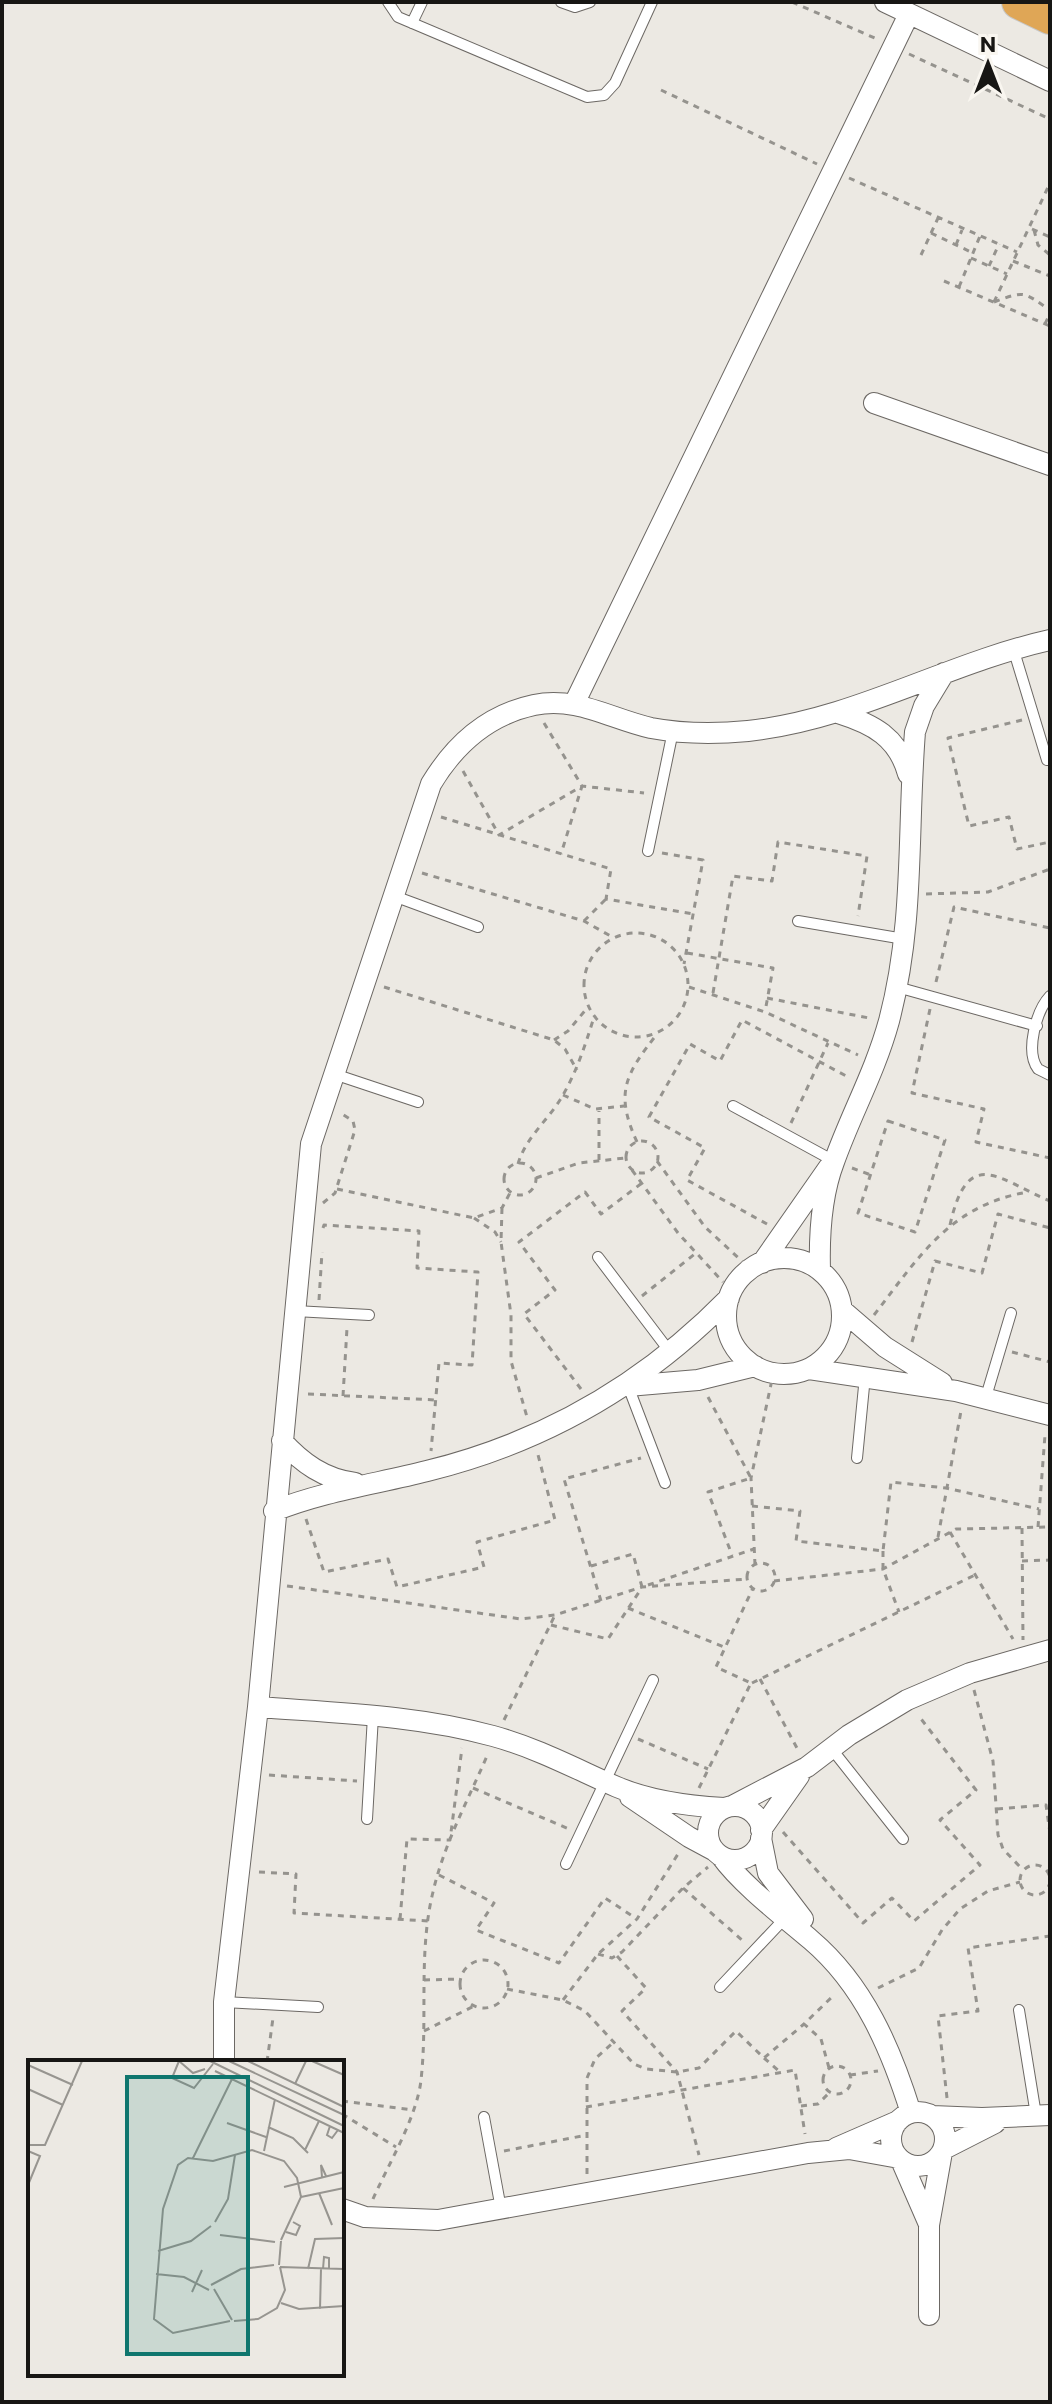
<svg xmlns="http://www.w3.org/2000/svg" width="1052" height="2404" viewBox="0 0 1052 2404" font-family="Commissioner,sans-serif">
  <rect width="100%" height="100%" fill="#ece9e3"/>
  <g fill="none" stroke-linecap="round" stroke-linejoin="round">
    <g stroke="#6c6864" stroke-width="12">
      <path id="service" d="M388,2L398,17L587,97L604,95L615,83L652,2
        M561,2L575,7L590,2
        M412,23L422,2
        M1013,648L1047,760
        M648,851L673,731
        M394,896L478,927
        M798,921L904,939
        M897,987L1037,1026
        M1050,996C1036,1011 1025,1052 1038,1069L1050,1075
        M334,1074L418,1102
        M733,1106L834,1161
        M598,1257L670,1352
        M295,1311L369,1315
        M628,1386L665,1483
        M985,1400L1011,1313
        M857,1458L865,1376
        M831,1748L903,1839
        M367,1819L373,1716
        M566,1864L653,1680
        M720,1987L786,1917
        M224,2002L318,2007
        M1019,2010L1036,2115
        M484,2117L501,2209"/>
    </g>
    <g stroke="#6c6864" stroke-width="22">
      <path id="minor" d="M885,2L1050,81
        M874,403L1050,465
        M574,704L909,14
        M838,713C873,724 898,737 908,774
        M726 1316a58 58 0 1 1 116 0a58 58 0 1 1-116 0Z
        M762,1263L829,1167
        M820,1270C819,1234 821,1196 834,1162C851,1114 875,1072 889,1021C915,922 907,831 915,732L924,706L944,673
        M842,1310L885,1347L942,1383
        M809,1369L956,1391L1050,1415
        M628,1386L698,1380L755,1366
        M282,1441C302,1463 324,1479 355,1483
        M274,1511C324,1491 376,1484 427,1471C545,1442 645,1384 729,1298
        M258,1707C337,1713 416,1715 493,1736C537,1748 576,1769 617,1787C650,1801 688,1806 724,1808
        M630,1797L689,1837L715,1851
        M732,1806L807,1767L849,1735L907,1700L970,1673L1050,1650
        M708 1833a27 27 0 1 1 54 0a27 27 0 1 1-54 0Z
        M761,1830L799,1776
        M761,1838L768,1873L803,1919
        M721,1856C741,1884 784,1917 811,1940C864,1985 891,2049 911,2113
        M224,2062V2002L258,1707L311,1144L431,784C455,744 487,715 534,705C576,696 611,719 651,728C683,734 717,734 748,731C854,720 947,663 1050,640
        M891 2139a27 27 0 1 1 54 0a27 27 0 1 1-54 0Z
        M932,2116L982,2118L1050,2115
        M836,2148L898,2121
        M944,2149L995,2123
        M901,2160L928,2222
        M342,2209L365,2217L438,2220L808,2153L849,2149L899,2158
        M929,2315V2225L942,2152"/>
    </g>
    <g stroke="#c7c7c7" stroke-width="36">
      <path id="trunk" d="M1019,2L1050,17"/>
    </g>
    <path stroke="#95938e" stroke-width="3" stroke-dasharray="6 6" stroke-linecap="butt" d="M792,2L877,39
      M909,54L1050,119
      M661,90L817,164
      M849,178L1017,252
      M1032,229L1050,237
      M1034,230L1038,245L1050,255
      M931,233L973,253
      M956,245L962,230
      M921,255L938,218
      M971,258L1007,274
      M1013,261L1050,276
      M989,266L999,244
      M944,281L1050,326
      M959,287L980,236
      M994,302L1050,183
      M994,302C1026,290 1023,292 1050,310
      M1045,324L1050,313
      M1022,720L948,738L969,826L1009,817L1017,849L1050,842
      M544,723L582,786L561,854
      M463,771L499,835L582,786L644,793
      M441,817L611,869L606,899L693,914
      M662,853L703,860L684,964
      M422,873L584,921L614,938
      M926,894L988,892L1050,869
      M584,921L606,899
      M584 985a52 52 0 1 1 104 0a52 52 0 1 1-104 0Z
      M687,953L773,968L765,1012
      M936,982L954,907L1050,928
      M384,987L554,1040L565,1049L577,1070
      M689,987L765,1012L858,1055
      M713,993L733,876L772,881L778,842L867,856L858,916
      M767,998L869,1018
      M930,1009L912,1093L984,1109L976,1142L1050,1158
      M554,1040L568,1031L588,1007
      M563,1095L595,1109L624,1106
      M888,1121L945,1140L915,1232L858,1213Z
      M791,1123L828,1043
      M626 1157a16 16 0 1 1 32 0a16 16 0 1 1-32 0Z
      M637,1142C614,1092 626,1074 657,1034
      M599,1160V1111
      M657,1161L705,1227L745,1264
      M504 1179a16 16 0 1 1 32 0a16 16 0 1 1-32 0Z
      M518,1164C525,1139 546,1122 560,1100C576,1074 585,1046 594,1017
      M852,1168L871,1175
      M632,1170L678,1233L723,1282
      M536,1178L579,1163L625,1158
      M337,1189L474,1218L502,1208L511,1191
      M323,1203L335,1193L355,1130L353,1121L342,1114
      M502,1208L501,1242L511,1315V1361L527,1417
      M474,1218L495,1232L501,1242
      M767,1224L687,1180L705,1148L649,1117L690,1044L720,1061L742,1020L848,1077
      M950,1225C968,1144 999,1180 1050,1201
      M323,1228L324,1225L419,1231L417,1268L478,1272L472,1365L439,1363L431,1451
      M642,1296L696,1253
      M319,1300L322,1252
      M874,1315C919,1257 950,1205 1028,1192
      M912,1342L935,1261L982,1273L998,1214L1050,1228
      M1012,1352L1050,1362
      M581,1389L524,1314L555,1290L519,1242L585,1192L601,1214L642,1183
      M308,1394L436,1400
      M343,1396L347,1328
      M708,1397L751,1478L708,1492L732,1555
      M752,1506L800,1511L796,1541L883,1551L891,1482L946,1488L1039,1509
      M306,1519L324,1572L388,1559L397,1587L484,1567L477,1542L555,1520L537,1451
      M1038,1527L1045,1435
      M1022,1528L1023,1640
      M950,1532L1013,1639
      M938,1537L961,1411
      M883,1551V1569L899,1612
      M1022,1561L1050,1560
      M747 1577a14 14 0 1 1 28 0a14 14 0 1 1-28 0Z
      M755,1565L751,1478L773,1375
      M591,1566L633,1554L642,1587
      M774,1581L883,1569L956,1529L1050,1527
      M648,1585L754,1549
      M287,1586L521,1619L555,1615L642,1587L747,1579
      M601,1601L564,1479L641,1458
      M628,1608L724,1647
      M551,1625L608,1639L641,1589
      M760,1679L798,1750
      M752,1683L975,1575
      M974,1690L993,1761L998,1835L1003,1849L1023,1870
      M504,1720L555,1615
      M638,1739L708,1769
      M269,1775L357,1781
      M473,1788L569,1829
      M699,1788L751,1683L716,1667L753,1588
      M997,1809L1046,1805L1050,1833
      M783,1832L863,1923L892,1898L914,1921L980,1865L940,1820L976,1790L918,1715
      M1020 1880a15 15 0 1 1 30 0a15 15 0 1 1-30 0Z
      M259,1872L296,1874L294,1913L428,1921
      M439,1875L494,1903L476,1930L559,1963L605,1898L637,1919
      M683,1888L743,1941
      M400,1919L407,1839L450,1840L462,1748
      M598,1954L612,1958L622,1952L683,1888L708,1867
      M617,1956L646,1988L622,2011L677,2072L699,2155
      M460 1984a24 24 0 1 1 48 0a24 24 0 1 1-48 0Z
      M424,1980L460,1979
      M878,1988L919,1968L942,1930L960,1909L988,1891L1020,1882
      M507,1989L563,2000L585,2011L634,2064L646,2069L677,2072L699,2068L736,2031L764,2058L804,2024
      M563,2000L598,1954L637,1919L678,1854
      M424,2031L474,2006
      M764,2058L779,2071
      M267,2062L273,2018
      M823 2080a14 14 0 1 1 28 0a14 14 0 1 1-28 0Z
      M829,2068L821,2039L804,2024L834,1995
      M850,2075L878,2071
      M947,2098L938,2016L978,2011L968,1948L1050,1936
      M342,2101L413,2110
      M801,2106L818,2104L830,2092
      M586,2107L795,2070L805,2134
      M342,2114L396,2147
      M504,2151L587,2135
      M587,2174V2078L595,2059L615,2041
      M373,2199C388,2165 417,2117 421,2080C428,2018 418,1953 433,1892C444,1844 468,1800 487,1756"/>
    <use href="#service" stroke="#fff" stroke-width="10"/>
    <use href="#minor" stroke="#fff" stroke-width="20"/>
    <use href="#trunk" stroke="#dfa656" stroke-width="34"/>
  </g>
  <g transform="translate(28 2060)">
    <rect width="316" height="316" fill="#ece9e3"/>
    <path fill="none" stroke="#979590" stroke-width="2" d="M151,1L144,18L166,28L185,4M151,1L165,13L177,9M182,1L316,66M201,1L316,55M220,1L316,47M284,1L316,15M0,5L45,25M187,11L316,73M267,24L278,1M0,29L35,45M199,63L238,77M302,66L299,75L304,78L310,70M240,67L265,78L280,93M0,85H17L54,1M277,90L291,61M0,91L12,96L0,125M236,91L247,39M165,98L204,19M294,117L293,105L298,116M256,127L316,112M291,133L304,165M273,137L316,128M187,162L200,139L207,95M258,172L268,175L272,166L265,162M192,175L247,182M130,191L163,181L183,166M251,205L253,181M252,207L316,209M280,209L287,179L316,178M295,209L296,197L301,198V209M128,214L156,217L181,230M183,225L213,209L246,205M186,229L204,260M164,232L174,210M253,243L271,249L316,246M292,249L293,209M202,261L145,273L126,259L135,149L150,105L160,98L185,101L224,90L256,101L269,118L273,137L253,180M206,261L230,259L249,248L257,230L252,207"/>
    <path fill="#0f766e" fill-opacity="0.15" stroke="#0f766e" stroke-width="4" d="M99,17H220V294H99Z"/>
    <rect width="316" height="316" fill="none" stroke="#171614" stroke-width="4"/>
  </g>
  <rect width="1052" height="2404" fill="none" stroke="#171614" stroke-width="8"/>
  <g transform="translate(988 64)" stroke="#f9f6f0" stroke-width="6" paint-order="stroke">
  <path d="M0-6L14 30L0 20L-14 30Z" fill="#171614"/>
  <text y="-12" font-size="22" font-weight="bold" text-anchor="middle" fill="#171614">N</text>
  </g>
</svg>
